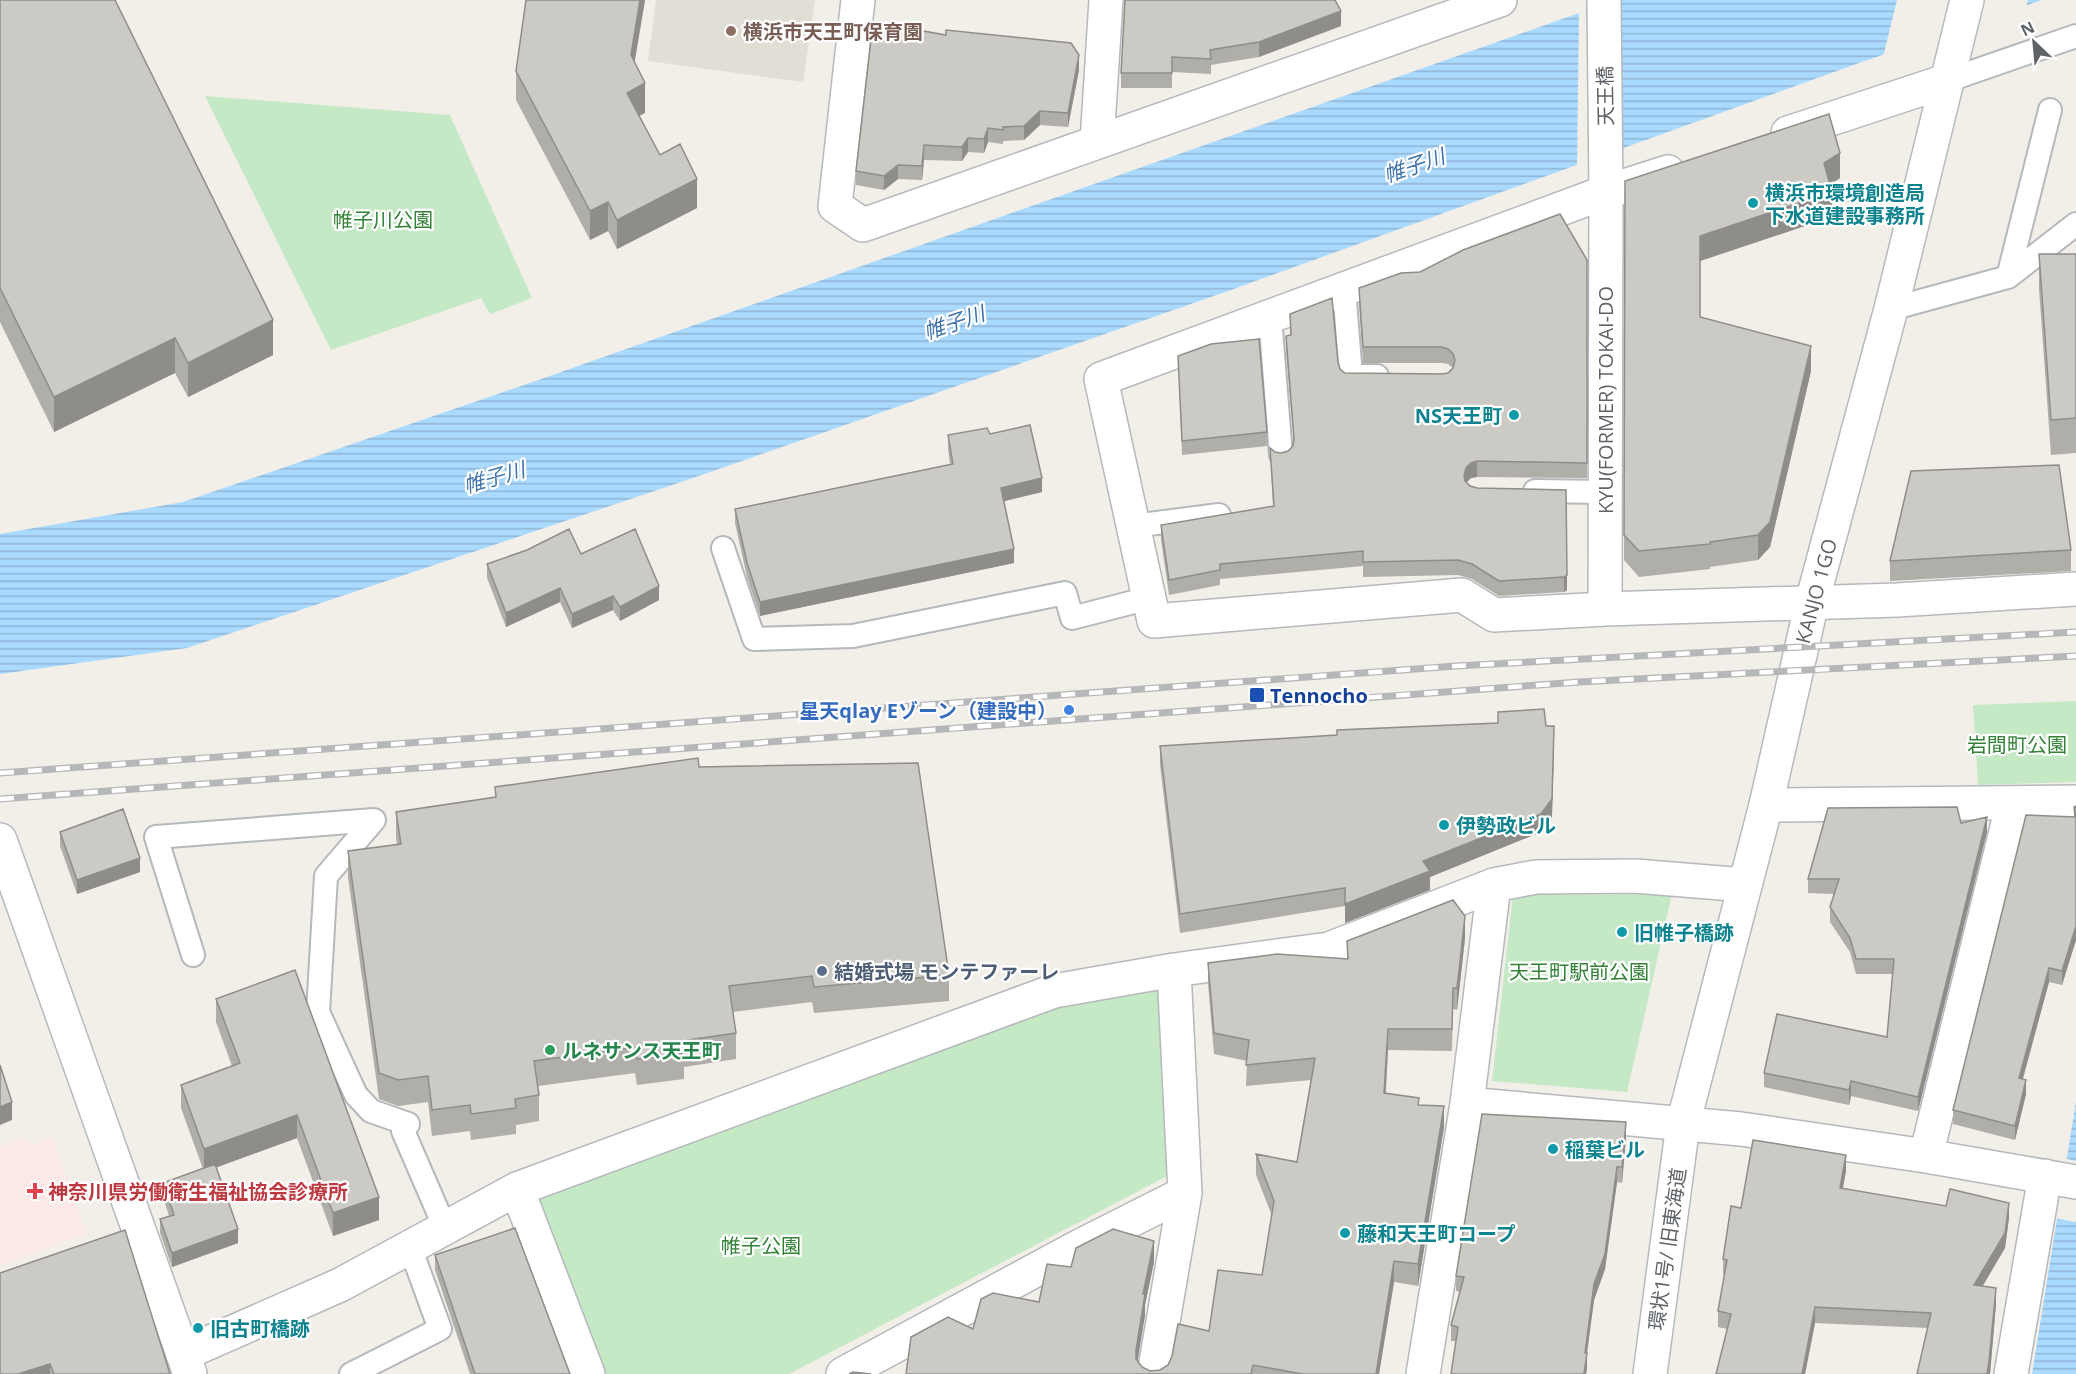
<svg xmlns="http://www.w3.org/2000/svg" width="2076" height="1374" viewBox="0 0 2076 1374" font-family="'Open Sans','Noto Sans JP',sans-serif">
  <defs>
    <pattern id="water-rules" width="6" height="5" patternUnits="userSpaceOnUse" patternTransform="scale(1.5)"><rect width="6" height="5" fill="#aadaff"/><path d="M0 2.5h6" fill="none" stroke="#8eb4d2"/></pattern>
  </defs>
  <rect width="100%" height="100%" fill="#f1efe8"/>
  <path fill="#e1ded6" d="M656,0H815L803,82L648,61Z"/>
  <path fill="#fce8e6" d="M26,1137L29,1146L52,1137L86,1234L0,1265V1147Z"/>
  <path fill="#c5e8c5" d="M205,96L450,115L532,298L490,314L481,298L331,350Z
    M2076,701V782L1978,785L1973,705Z
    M1672,894L1627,1092L1492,1081L1513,895Z
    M1167,978L1171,1174L789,1374H606L528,1195L1055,1001Z"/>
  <path fill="url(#water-rules)" d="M1616,0H2042L1859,63L1228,291L693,478L187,648L0,674V534L183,502L527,384Z
    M2076,1102V1374H2032Z"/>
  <path fill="#f1efe8" d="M1607,0H1622L1621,152L1577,168L1579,10Z
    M1897,0H2028L2026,9L1883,57Z
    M2063,1158L2076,1161V1222L2053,1218Z"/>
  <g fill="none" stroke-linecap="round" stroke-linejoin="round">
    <g stroke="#b5b8bc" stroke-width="26">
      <path id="lane" d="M1946,81L2076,36
        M2008,277L2076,224
        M1344,289L1351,376H1377
        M1891,309L2008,277L2050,110
        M1270,317L1281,455
        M1535,491L1605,492
        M1133,526L1219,515
        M723,548L754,639L853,636L1065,593L1072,618L1149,598
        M193,955L156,837L374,820L326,876L318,1012L356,1095L371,1111L408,1124L403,1131L445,1228
        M351,1374L440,1329L410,1247"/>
    </g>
    <g stroke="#b5b8bc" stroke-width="36">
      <path id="street" d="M858,0L835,206L863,225L1500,0
        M1604,0L1606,192L1605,609
        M1788,133L1946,81
        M1097,142L1106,0
        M1668,172L1606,192L1101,379L1154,621L1462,595L1494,615L1605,609L1897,600L2076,589
        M1766,805L2076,802
        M1467,1104L1741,1129L1926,1156L2076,1182
        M1926,1156L2013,803
        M517,1189L588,1374
        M190,1374L183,1354L340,1285L517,1189L1054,991L1174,970L1329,949L1494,885L1536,877L1635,876L1745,885
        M843,1374L1078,1247L1185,1193
        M1154,1374L1185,1193L1174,970
        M1423,1374L1467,1104L1494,885
        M2011,1374L2045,1176"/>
    </g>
    <g stroke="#b6babf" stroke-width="36">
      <path id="secondary" d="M0,840L183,1354
        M1650,1374L1683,1124L1766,805L1812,602L1891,309L1967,0"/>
    </g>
    <use href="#lane" stroke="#fff" stroke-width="22"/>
    <use href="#street" stroke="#fff" stroke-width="33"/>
    <use href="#secondary" stroke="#fff" stroke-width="33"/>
    <g stroke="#b6b7b8" stroke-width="7">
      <path id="rail" d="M0,773L1456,666L2076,632
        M0,799L1579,682L2076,656"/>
    </g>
    <use href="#rail" stroke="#fff" stroke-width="4.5" stroke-dasharray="14" stroke-linecap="butt"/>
  </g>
  <path fill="#afaea9" d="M0,0L273,355L188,397L175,373L54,432L0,322Z
    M645,0L634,62L645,113L639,116L660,155L697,208L617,249L608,231L590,240L516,100V71Z
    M1142,0L1341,26L1259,57L1211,65V74L1172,72V88H1121V73Z
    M1079,70L1068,127L1040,125L1024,140L1003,141V144L988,142L984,153L968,152L962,161L924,160L922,180L898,179L884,190L856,185V171Z
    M1840,178L1830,185L1832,217L1700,261V317L1811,371L1770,547L1758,560L1710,567V569L1639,577L1624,560L1625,181Z
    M2039,254H2076V453L2051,455L2039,289Z
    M1587,260V478L1477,477L1471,478L1466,482L1470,486L1477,488L1566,490L1567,590L1564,592L1499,596L1472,579L1458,575L1363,577V566L1220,579V585L1169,595L1161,540V525L1273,506L1270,448L1275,452L1281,453L1288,451L1293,446L1294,443L1286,351V336L1290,335V314L1338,362L1340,369L1345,373L1442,374L1448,373L1453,368L1448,364L1442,363H1363L1359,304V288L1420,272Z
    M1178,356L1267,432V446L1182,455Z
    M990,434L1042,492L1004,501L1014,563L760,616L747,577L735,523V509L950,464L948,449V435Z
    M2071,550V571L1890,581V561Z
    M581,554L659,600L620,621L613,610L572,628L560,602L506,627L487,578V564Z
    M1546,726L1554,744L1552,817L1541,832L1430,877V890L1345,923V906L1180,933L1160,765V746Z
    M699,767L949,975V1001L814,1013L812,1002L733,1012L736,1033V1059L684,1067V1079L637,1085L635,1073L538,1086L539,1095V1121L516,1125V1134L471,1140L470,1131L432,1136L428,1102L398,1106L379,1099L348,877V851L397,845L396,838V812L495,797V787Z
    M2076,806V940L2062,985L2049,982L2023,1079L2026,1094L2015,1140L1953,1124V1110L2074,817V807Z
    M1961,823L1987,832L1918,1111L1851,1096L1849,1105L1764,1087V1073L1887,1037L1893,974H1856L1850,952L1830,922V907L1834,894L1808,893V879Z
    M60,832L140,872L77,894L60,846Z
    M1465,938L1457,1010L1453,1009L1452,1051L1388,1050L1386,1093L1419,1105L1444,1127L1418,1286L1394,1282L1379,1374H906L973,1329L1039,1302L1071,1267L1154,1262L1145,1305V1315L1137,1360L1142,1367L1150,1371L1160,1370L1168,1365L1209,1331L1262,1275L1272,1216L1256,1175V1154L1297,1162L1311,1080L1246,1086L1247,1061L1214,1054L1208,984V963L1347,959V941Z
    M216,999L379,1220L333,1236L297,1138L216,1167L238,1243L172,1267L160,1233V1219L169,1216L163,1197V1183L203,1169L181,1108V1085L232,1066L216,1022Z
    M1626,1137L1622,1183L1617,1182L1605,1269L1594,1300L1587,1353L1586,1374H1451L1456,1341H1451V1325L1460,1292L1456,1291V1276Z
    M1846,1171L1843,1188L2009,1218L2005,1248L1982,1286L1996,1304L1990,1374H1917L1928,1328L1815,1323L1805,1374H1716L1727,1329L1718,1327V1311L1725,1275L1723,1274V1259L1741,1208Z
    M435,1255L570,1374H470L435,1270Z
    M0,1273L170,1374H0Z"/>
  <path fill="#8f8d8a" d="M640,0H645L631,84V55Z
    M1341,11V26L1259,57V42Z
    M1079,55V70L1068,127V113Z
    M645,83V113L627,122V93Z
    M1040,111V125L1024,140V126Z
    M988,128V142L984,153V139Z
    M968,138V152L962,161V147Z
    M924,145V160L922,180V166Z
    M1840,153V178L1824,188V163Z
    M898,165V179L884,190V176Z
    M697,179V208L617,249V220Z
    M1832,192V217L1700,261V236Z
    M608,202V231L590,240V211Z
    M273,320V355L188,397V363Z
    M175,338V373L54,432V397Z
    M1811,346V371L1770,547L1758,560V535Z
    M1477,461V477L1471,478L1466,483L1464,475L1466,468L1471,463Z
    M1042,478V492L1001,502V488Z
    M1014,549V563L760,616V602Z
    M1567,575V590L1564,592V577Z
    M659,586V600L620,621V607Z
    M560,588V602L506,627V613Z
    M613,596V610L572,628V614Z
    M1554,744L1552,817L1541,832L1430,877V890L1345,923V904L1423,861Z
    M1987,817V832L1918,1111V1097Z
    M140,858V872L77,894V880Z
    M1465,916V938L1457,1010V988Z
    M2076,926V940L2062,985V971Z
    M2049,968V982L2019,1092V1078Z
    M1388,1029V1050L1384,1114V1093Z
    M2026,1080V1094L2015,1140V1126Z
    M1851,1081V1096L1849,1105V1090Z
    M12,1102V1120L0,1125V1107Z
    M1444,1106V1127L1418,1286V1264Z
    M297,1115V1138L204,1172V1149Z
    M1626,1122V1137L1622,1183V1167Z
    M1846,1155V1171L1840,1203V1188Z
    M1617,1167V1182L1605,1269L1594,1300L1586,1360L1587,1353V1369L1586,1374H1584L1585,1353L1594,1284Z
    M379,1197V1220L333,1236V1213Z
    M2009,1203V1218L2005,1248L1974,1301V1285Z
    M238,1229V1243L172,1267V1253Z
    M1154,1241V1262L1145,1305V1315L1136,1371V1350L1143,1294Z
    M1394,1261V1282L1379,1374H1376Z
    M1996,1288V1304L1990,1374H1987Z
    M1815,1307V1323L1805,1374H1802Z
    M50,1364V1374H18Z"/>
  <path fill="#cccac5" stroke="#8f8d8a" stroke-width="1.5" d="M0,0H115L273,320L188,363L175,338L54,397L0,288Z
    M526,0H640L631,55L645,83L627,93L660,155L680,144L697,179L617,220L608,202L590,211L516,71Z
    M1125,0H1335L1341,11L1259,42L1210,50L1211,59L1172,57V73H1121Z
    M873,22L946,35V30L1071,43L1079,55L1068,113L1040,111L1024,126L1003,127V130L988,128L984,139L968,138L962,147L924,145L922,166L898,165L884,176L856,171Z
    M1829,114L1840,153L1824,163L1832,192L1700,236V317L1811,346L1770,522L1758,535L1710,542V544L1639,551L1624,535L1625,181Z
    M1560,214L1587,260V463L1477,461L1471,463L1466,468L1464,475L1465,481L1470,486L1477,488L1566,490L1567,575L1564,577L1499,581L1472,564L1458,560L1363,562V551L1220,564V570L1169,580L1161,525L1274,506L1270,448L1275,452L1281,453L1288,451L1293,446L1294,439L1286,336L1291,335L1290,314L1332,298L1338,362L1340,369L1345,373L1442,374L1448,373L1453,368L1455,360L1453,354L1448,349L1442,347H1363L1359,288L1401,273L1420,272L1463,250Z
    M2039,254H2076V418L2051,420Z
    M1259,339L1267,432L1182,441L1178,356L1211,344Z
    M1030,425L1042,478L1001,488L1014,549L760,602L747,563L735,509L953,464L948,435L987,428L990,434Z
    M2059,465L2071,550L1890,561L1911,471Z
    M569,529L581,554L635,529L659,586L620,607L613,596L572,614L560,588L506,613L487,564L527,550Z
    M1544,709L1546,726H1554L1552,799L1541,814L1423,861L1430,871L1345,904V888L1180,914L1160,746L1337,735V730L1498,723V712Z
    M698,758L699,767L918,763L949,975L814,987L812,976L729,986L736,1033L682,1041L684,1053L637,1059L635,1047L534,1061L539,1095L515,1099L516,1108L471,1114L470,1105L432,1110L428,1076L398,1080L379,1073L348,851L401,844L396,812L496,797L495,787Z
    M2076,806V926L2062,971L2049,968L2019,1078L2026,1080L2015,1126L1953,1110L2026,815L2075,817L2074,807Z
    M1957,807L1961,823L1987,817L1918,1097L1851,1081L1849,1090L1764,1073L1777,1014L1887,1037L1894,959H1856L1850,938L1830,907L1839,879H1808L1828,808Z
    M123,809L140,858L77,880L60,832Z
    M1453,900L1465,916L1457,988H1453L1452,1029H1388L1384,1093L1419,1098L1418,1105L1444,1106L1418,1264L1394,1261L1376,1374H1302L1253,1365L1251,1374H906L911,1337L948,1317L973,1329L981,1299L993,1293L1039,1302L1047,1264L1071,1267L1076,1248L1113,1229L1154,1241L1143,1294H1145L1136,1350V1359L1142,1367L1150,1371L1160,1370L1168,1365L1172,1356L1178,1324L1209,1331L1218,1270L1262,1275L1274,1201L1256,1154L1297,1162L1315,1058L1246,1065L1249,1040L1214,1033L1208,963L1277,954L1348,959L1347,941Z
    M295,970L379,1197L333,1213L297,1115L204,1149L181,1085L240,1063L216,999Z
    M0,1065L12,1102L0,1107Z
    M1482,1114L1626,1122L1622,1167H1617L1605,1254L1594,1284L1585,1353H1587L1584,1374H1451L1458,1327L1451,1325L1464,1277L1456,1276Z
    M1753,1140L1846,1155L1840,1188L1946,1206L1950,1189L2009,1203L2005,1233L1974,1285L1996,1288L1989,1361L1987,1374H1917L1931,1313L1815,1307L1802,1374H1716L1731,1314L1718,1311L1727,1260L1723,1259L1731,1206L1741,1208Z
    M215,1164L238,1229L172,1253L160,1219L174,1215L163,1183Z
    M515,1228L570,1374H475L435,1255Z
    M125,1230L170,1374H54L50,1364L18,1374H0V1273Z
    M853,1372L871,1374H849Z"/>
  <circle fill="#8d6e63" stroke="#fff" stroke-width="2" cx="731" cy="31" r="6"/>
  <g fill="#0f9aa8" stroke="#fff" stroke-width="2">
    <circle cx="1753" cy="203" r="6"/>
    <circle cx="1514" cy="415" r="6"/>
    <circle cx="1444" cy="825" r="6"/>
    <circle cx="1622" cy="932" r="6"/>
    <circle cx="1553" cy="1149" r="6"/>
    <circle cx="1345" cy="1233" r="6"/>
    <circle cx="198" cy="1328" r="6"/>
  </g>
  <rect fill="#1a4fb4" stroke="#fff" stroke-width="2" x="1249" y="687" width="16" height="16" rx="3"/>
  <circle fill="#3f7fe0" stroke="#fff" stroke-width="2" cx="1069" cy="710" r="6"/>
  <circle fill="#5c6f8a" stroke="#fff" stroke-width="2" cx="822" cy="971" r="6"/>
  <circle fill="#2e9e5b" stroke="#fff" stroke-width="2" cx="550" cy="1050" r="6"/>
  <path fill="#e0444e" stroke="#fff" stroke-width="2" d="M32 1182h6v6h6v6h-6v6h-6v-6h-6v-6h6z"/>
  <g text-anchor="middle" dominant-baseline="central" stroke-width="4.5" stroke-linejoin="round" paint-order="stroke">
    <g font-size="20" font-weight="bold" fill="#785e54" stroke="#fff" text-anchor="start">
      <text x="743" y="31">横浜市天王町保育園</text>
    </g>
    <g font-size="20" fill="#5f6368" stroke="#fff">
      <text transform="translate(1605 96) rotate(-91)">天王橋</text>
      <text transform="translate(1605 400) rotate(-90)">KYU(FORMER) TOKAI-DO</text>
      <text transform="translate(1816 591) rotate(-75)">KANJO 1GO</text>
      <text transform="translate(1667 1249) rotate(-82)">環状1号/ 旧東海道</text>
    </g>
    <g font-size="20" font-weight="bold" fill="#0d838f" stroke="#fff" text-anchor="start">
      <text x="1765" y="192">横浜市環境創造局<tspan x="1765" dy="23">下水道建設事務所</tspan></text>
      <text x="1502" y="415" text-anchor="end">NS天王町</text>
      <text x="1456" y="825">伊勢政ビル</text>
      <text x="1634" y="932">旧帷子橋跡</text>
      <text x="1565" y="1149">稲葉ビル</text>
      <text x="1357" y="1233">藤和天王町コープ</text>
      <text x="210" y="1328">旧古町橋跡</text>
    </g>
    <g font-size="20" fill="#348238" stroke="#fff">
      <text x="383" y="219">帷子川公園</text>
      <text x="2017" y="744">岩間町公園</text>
      <text x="1579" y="971">天王町駅前公園</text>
      <text x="761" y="1245">帷子公園</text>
    </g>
    <g font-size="20" font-weight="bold" fill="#164399" stroke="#fff" text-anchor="start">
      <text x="1270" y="695">Tennocho</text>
    </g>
    <g font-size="20" font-weight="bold" fill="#366cbe" stroke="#fff" text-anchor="end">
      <text x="1057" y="710">星天qlay Eゾーン（建設中）</text>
    </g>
    <g font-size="20" font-weight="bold" fill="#4e5e75" stroke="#fff" text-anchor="start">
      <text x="834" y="971">結婚式場 モンテファーレ</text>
    </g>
    <g font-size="20" font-weight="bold" fill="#27864d" stroke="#fff" text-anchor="start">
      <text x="562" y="1050">ルネサンス天王町</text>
    </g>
    <g font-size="20" font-weight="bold" fill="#be3a42" stroke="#fff" text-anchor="start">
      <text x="48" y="1191">神奈川県労働衛生福祉協会診療所</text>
    </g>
    <g font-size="21" font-style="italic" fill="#4174aa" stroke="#fff">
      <text transform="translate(1414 165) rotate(-19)">帷子川</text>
      <text transform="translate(954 322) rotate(-19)">帷子川</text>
      <text transform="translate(494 477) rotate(-16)">帷子川</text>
    </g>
  </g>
  <g transform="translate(2034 42) rotate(334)" stroke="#ffffff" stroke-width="4.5" paint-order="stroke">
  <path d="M0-4.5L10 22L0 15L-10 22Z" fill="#5f6368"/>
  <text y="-9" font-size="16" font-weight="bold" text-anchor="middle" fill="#5f6368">N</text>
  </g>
</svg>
